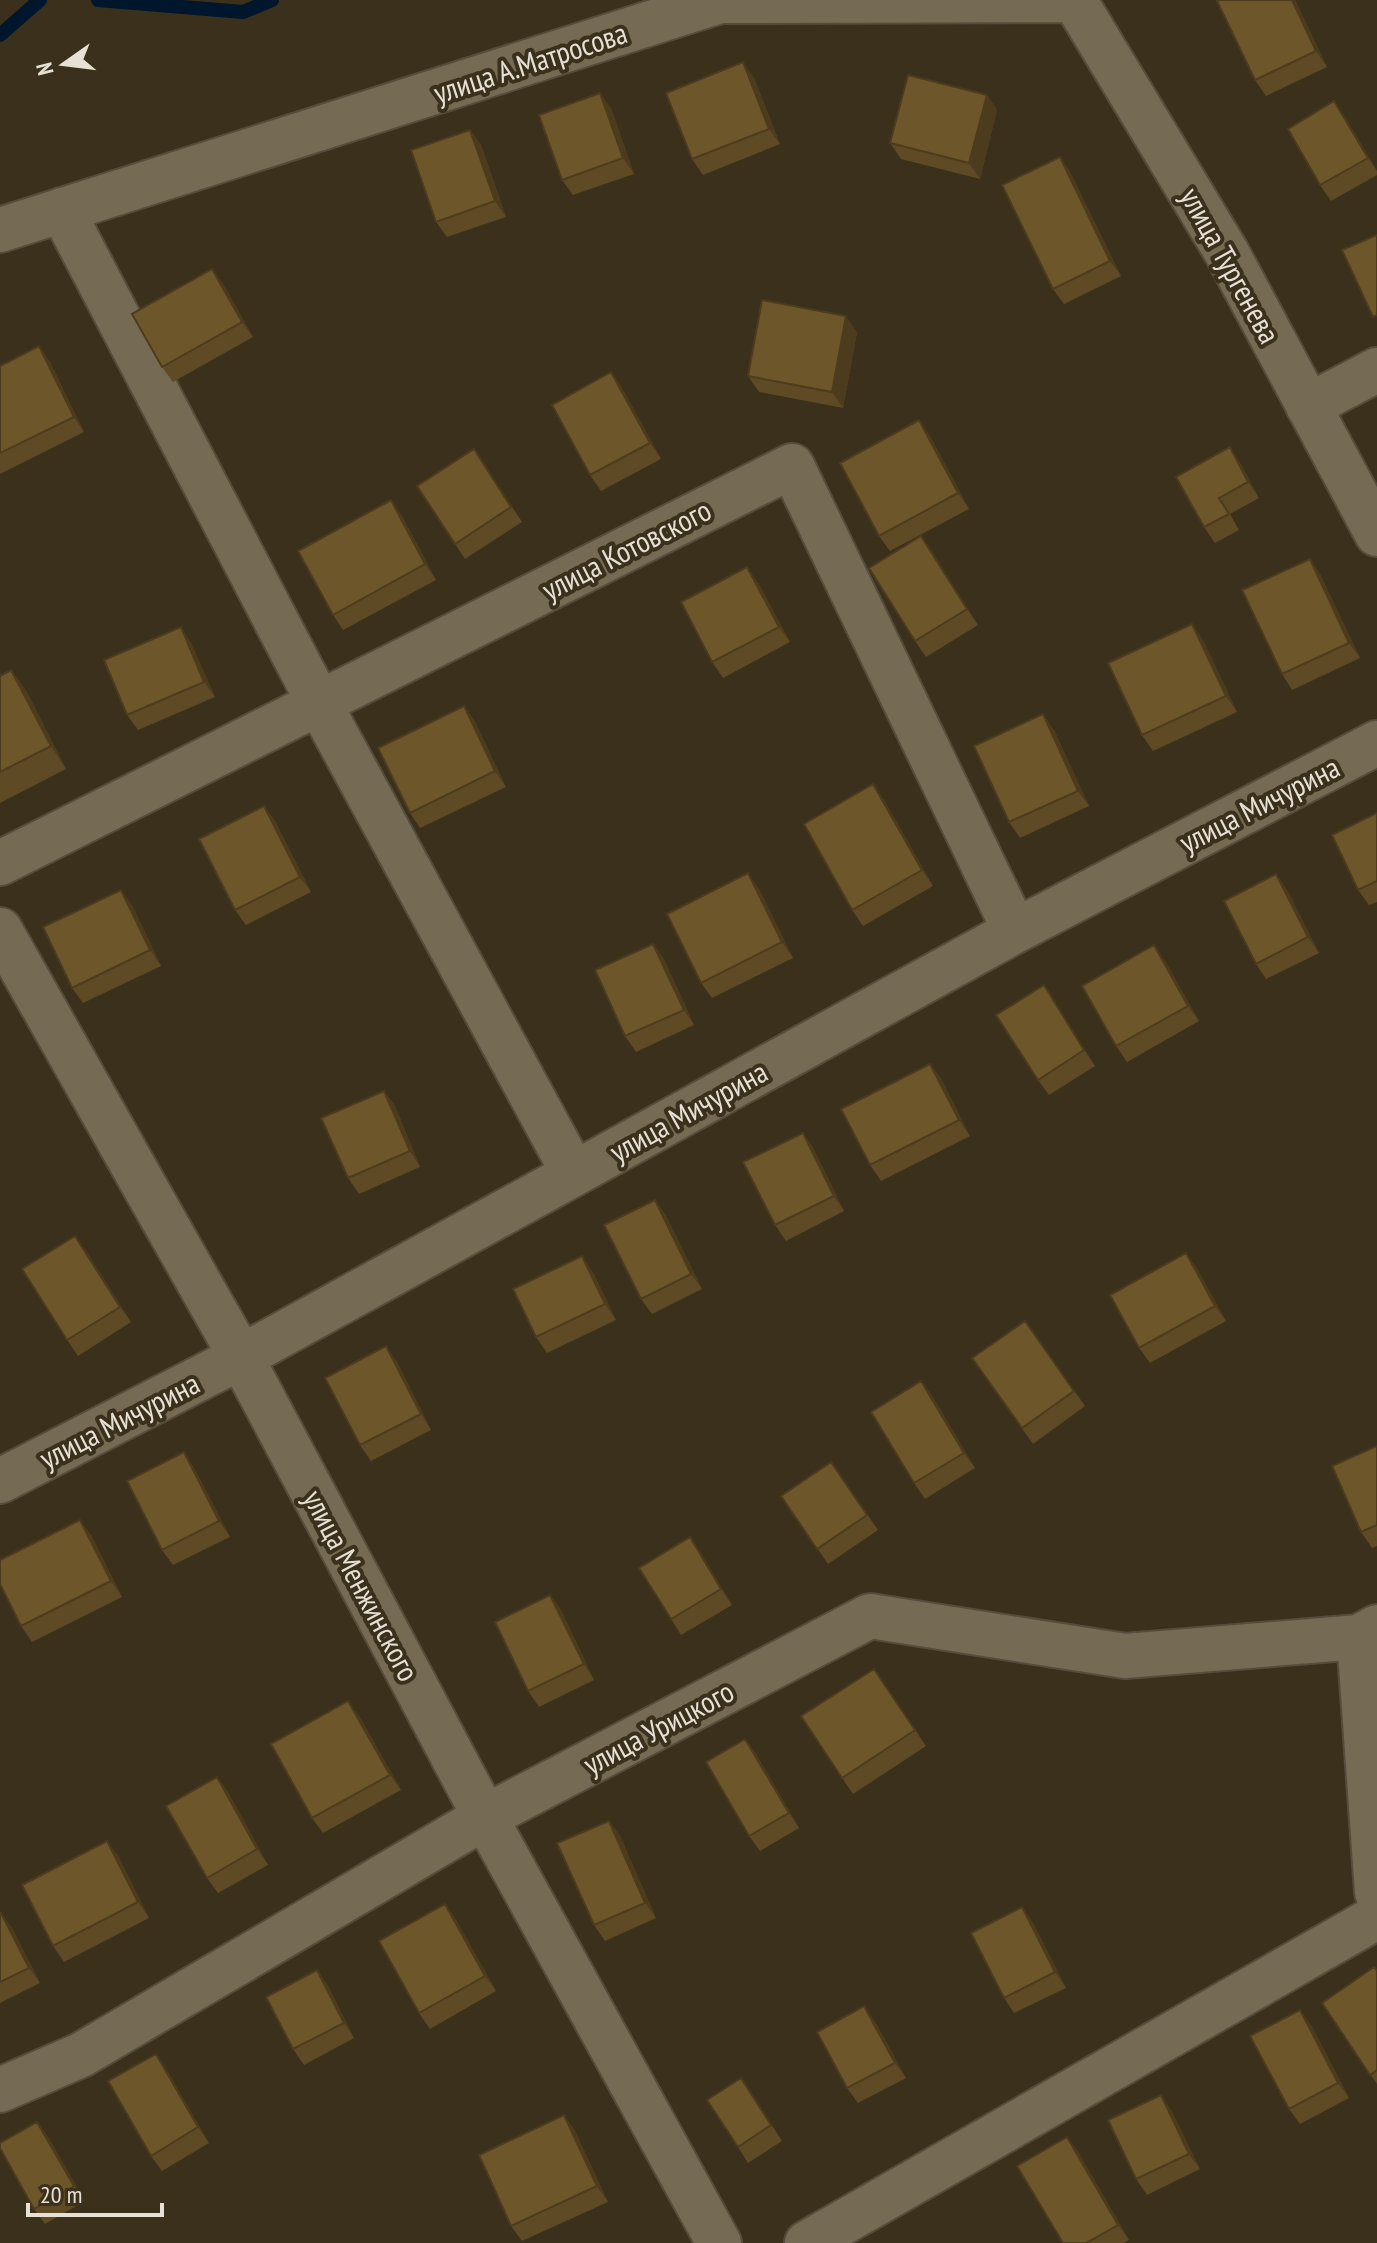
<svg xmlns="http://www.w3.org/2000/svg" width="1377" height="2243" viewBox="0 0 1377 2243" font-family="'PT Sans Narrow',sans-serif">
  <rect width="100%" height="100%" fill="#3b301c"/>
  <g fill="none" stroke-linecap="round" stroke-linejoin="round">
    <path stroke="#00162c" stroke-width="14" d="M98,0L243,12L272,0
      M0,35L40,0"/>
    <g stroke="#554c3b" stroke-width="48">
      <path id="street" d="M1075,1L1227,253L1377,534
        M62,210L319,703L574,1174
        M0,230L720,1L1076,0
        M1308,406L1377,370
        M0,863L792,466L1015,931
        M0,930L241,1357L485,1817L719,2243
        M0,1481L241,1357L1015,931L1377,743
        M1359,1637L1377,1892
        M0,2090L81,2055L485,1817L870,1616L1125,1656L1359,1637L1377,1627
        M807,2243L1377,1917"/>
    </g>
    <use href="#street" stroke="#756a54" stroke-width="44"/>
  </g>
  <path fill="#5e4a24" d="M1220,0H1295L1327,67L1266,96L1255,80Z
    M754,78L780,144L703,175L692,159Z
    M987,95L997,110L980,179L901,159L890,143Z
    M611,108L634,174L573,195L562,180Z
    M1345,117L1377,171V175L1331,201L1320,185Z
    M470,130L481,145L506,217L447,237L436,222Z
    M1060,157L1070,172L1121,276L1064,304L1053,289Z
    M212,269L223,284L253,337L173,382L162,367Z
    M857,332L843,408L759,392L748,376Z
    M39,346L50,362L84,432L0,474V366Z
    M611,372L622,388L661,459L601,491L590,475Z
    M930,436L969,509L890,551L879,536Z
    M474,449L522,522L465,559L455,544Z
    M1240,463L1259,498L1230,514L1239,530L1215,543L1204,527L1176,477Z
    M402,516L436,580L343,630L333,615Z
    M921,536L978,625L926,657L915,641Z
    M1320,574L1360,658L1292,690L1282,674Z
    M758,583L790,642L723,678L712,662Z
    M1203,640L1237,712L1153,751L1142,735Z
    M191,643L215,697L138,730L127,715Z
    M11,670L27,692L66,769L0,803V676Z
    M464,706L475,722L506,787L420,828L410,813Z
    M1054,730L1089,806L1020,838L1009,822Z
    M873,784L884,800L933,886L863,926L852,910Z
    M264,806L275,821L311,892L246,925L235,910Z
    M1377,813V902L1369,905L1358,890Z
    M1276,874L1287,890L1319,953L1266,979L1256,964Z
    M759,889L793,958L712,998L701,983Z
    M132,905L161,966L83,1003L72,988Z
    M653,944L664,959L694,1025L636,1052L625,1036Z
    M1165,961L1199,1021L1127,1062L1116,1046Z
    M1044,985L1095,1066L1049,1095L1038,1080Z
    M930,1064L941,1079L970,1136L881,1181L870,1165Z
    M384,1091L395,1106L420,1167L359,1194L348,1178Z
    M803,1133L813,1148L844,1211L786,1241L775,1225Z
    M655,1200L666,1216L702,1289L652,1314L641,1299Z
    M86,1251L131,1322L78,1356L67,1340Z
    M1186,1253L1197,1269L1226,1321L1150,1363L1139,1348Z
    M593,1272L616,1320L547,1353L536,1337Z
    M1025,1321L1085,1406L1033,1444L972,1358Z
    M397,1362L431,1430L371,1461L360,1445Z
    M921,1381L932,1396L975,1468L925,1499L914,1483Z
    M1377,1446V1546L1372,1548L1361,1532Z
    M831,1462L878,1530L828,1564L781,1496Z
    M194,1468L230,1537L173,1565L162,1550Z
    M91,1535L122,1597L32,1642L21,1626Z
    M690,1537L732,1605L681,1635L671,1619Z
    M550,1595L561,1610L594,1680L539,1707L528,1691Z
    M874,1669L926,1746L853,1794L842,1778Z
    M359,1716L401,1790L323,1833L312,1818Z
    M745,1739L756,1754L799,1828L760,1851L749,1836Z
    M217,1777L228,1792L268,1865L218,1893L207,1878Z
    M609,1821L620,1836L656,1918L605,1941L594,1925Z
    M118,1856L149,1918L64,1962L53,1946Z
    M445,1904L456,1920L496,1991L430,2029L419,2013Z
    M1022,1907L1033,1923L1066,1988L1014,2013L1004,1998Z
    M0,1913H1L12,1928L40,1983L0,2003Z
    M317,1970L328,1986L354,2038L304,2065L293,2049Z
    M1377,1971V2084L1322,2003Z
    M864,2006L875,2022L906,2078L858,2103L847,2088Z
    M1311,2025L1349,2098L1300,2124L1289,2109Z
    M166,2069L209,2143L162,2171L151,2156Z
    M752,2094L782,2141L748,2163L738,2147Z
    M1171,2110L1200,2169L1147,2195L1136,2179Z
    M564,2115L575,2131L608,2202L522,2241L511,2226Z
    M37,2122L48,2137L85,2201L45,2224L34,2209Z
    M1067,2137L1078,2152L1129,2240L1124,2243H1063Z"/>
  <path fill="#4c3c1d" d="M1292,0H1295L1327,67L1316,51Z
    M743,62L754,78L780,144L769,129Z
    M600,93L611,108L634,174L623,158Z
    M987,95L997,110L980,179L969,163Z
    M1334,101L1345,117L1377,171L1368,158Z
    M470,130L481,145L506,217L495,201Z
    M1060,157L1070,172L1121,276L1110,261Z
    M212,269L223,284L253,337L242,322Z
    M846,316L857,332L843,408L832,392Z
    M39,346L50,362L84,432L74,417Z
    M611,372L622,388L661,459L650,443Z
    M919,420L930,436L969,509L958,493Z
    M1230,447L1240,463L1259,498L1248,482Z
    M391,500L402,516L436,580L425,564Z
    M921,536L932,551L978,625L967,609Z
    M1310,559L1320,574L1360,658L1349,643Z
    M747,567L758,583L790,642L779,627Z
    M1192,624L1203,640L1237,712L1226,696Z
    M181,627L191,643L215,697L204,682Z
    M11,670L27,692L66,769L51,746Z
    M464,706L475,722L506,787L495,771Z
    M1043,714L1054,730L1089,806L1078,791Z
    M873,784L884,800L933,886L922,870Z
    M264,806L275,821L311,892L300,877Z
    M748,873L759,889L793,958L782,942Z
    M1276,874L1287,890L1319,953L1308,937Z
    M121,890L132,905L161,966L150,950Z
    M653,944L664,959L694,1025L684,1010Z
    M1154,945L1165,961L1199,1021L1188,1006Z
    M1044,985L1054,1000L1095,1066L1084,1050Z
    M930,1064L941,1079L970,1136L959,1120Z
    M384,1091L395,1106L420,1167L410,1151Z
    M803,1133L813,1148L844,1211L834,1196Z
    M655,1200L666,1216L702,1289L691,1274Z
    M75,1236L86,1251L131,1322L120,1307Z
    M1186,1253L1197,1269L1226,1321L1215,1306Z
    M582,1256L593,1272L616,1320L605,1304Z
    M386,1346L397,1362L431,1430L421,1414Z
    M921,1381L932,1396L975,1468L964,1453Z
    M184,1452L194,1468L230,1537L219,1521Z
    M80,1520L91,1535L122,1597L111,1581Z
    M690,1537L701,1553L732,1605L721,1589Z
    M550,1595L561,1610L594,1680L584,1664Z
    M348,1701L359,1716L401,1790L390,1775Z
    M745,1739L756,1754L799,1828L789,1813Z
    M217,1777L228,1792L268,1865L257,1849Z
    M609,1821L620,1836L656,1918L645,1903Z
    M107,1841L118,1856L149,1918L138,1902Z
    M445,1904L456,1920L496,1991L485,1976Z
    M1022,1907L1033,1923L1066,1988L1055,1972Z
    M1,1913L12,1928L40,1983L29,1968Z
    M317,1970L328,1986L354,2038L344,2023Z
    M864,2006L875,2022L906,2078L895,2063Z
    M1300,2010L1311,2025L1349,2098L1338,2083Z
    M156,2054L166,2069L209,2143L198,2127Z
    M1161,2095L1171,2110L1200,2169L1189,2154Z
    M564,2115L575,2131L608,2202L597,2186Z
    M37,2122L48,2137L85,2201L74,2186Z
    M1067,2137L1078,2152L1129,2240L1118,2225Z"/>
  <path fill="#6d562a" stroke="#4c3c1d" stroke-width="2" d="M1220,0H1292L1316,51L1255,80L1217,1Z
    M743,62L769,129L692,159L666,93Z
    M908,75L987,95L969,163L890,143Z
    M600,93L623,158L562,180L539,115Z
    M1334,101L1368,158L1320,185L1288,129Z
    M470,130L495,201L436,222L411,150Z
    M1060,157L1110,261L1053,289L1002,185Z
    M1377,235V315L1373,317L1342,250Z
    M212,269L242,322L162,367L132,314Z
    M762,300L846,316L832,392L748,376Z
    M39,346L74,417L0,453V366Z
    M611,372L650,443L590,475L552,405Z
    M919,420L958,493L879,536L840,463Z
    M1230,447L1248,482L1219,498L1229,514L1204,527L1176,477Z
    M474,449L511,507L455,544L417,486Z
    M391,500L425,564L333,615L298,551Z
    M921,536L967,609L915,641L869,568Z
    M1310,559L1349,643L1282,674L1242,590Z
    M747,567L779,627L712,662L681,602Z
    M1192,624L1226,696L1142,735L1108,663Z
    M181,627L204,682L127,715L104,660Z
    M11,670L51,746L0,772V676Z
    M464,706L495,771L410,813L378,748Z
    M1043,714L1078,791L1009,822L974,746Z
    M873,784L922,870L852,910L804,824Z
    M264,806L300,877L235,910L199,839Z
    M1377,813V881L1358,890L1332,835Z
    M748,873L782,942L701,983L667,914Z
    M1276,874L1308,937L1256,964L1224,901Z
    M121,890L150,950L72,988L43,927Z
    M653,944L684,1010L625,1036L595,970Z
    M1154,945L1188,1006L1116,1046L1082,986Z
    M1044,985L1084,1050L1038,1080L996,1015Z
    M930,1064L959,1120L870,1165L841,1109Z
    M384,1091L410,1151L348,1178L321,1118Z
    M803,1133L834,1196L775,1225L743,1162Z
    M655,1200L691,1274L641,1299L604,1225Z
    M75,1236L120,1307L67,1340L22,1269Z
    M1186,1253L1215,1306L1139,1348L1110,1295Z
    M582,1256L605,1304L536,1337L513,1289Z
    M1025,1321L1074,1391L1022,1428L972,1358Z
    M386,1346L421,1414L360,1445L325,1378Z
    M921,1381L964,1453L914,1483L871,1412Z
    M1377,1446V1525L1361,1532L1332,1466Z
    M184,1452L219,1521L162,1550L127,1481Z
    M831,1462L867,1515L817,1549L781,1496Z
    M80,1520L111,1581L21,1626L0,1584V1560Z
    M690,1537L721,1589L671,1619L639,1568Z
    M550,1595L584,1664L528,1691L495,1622Z
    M874,1669L915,1730L842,1778L801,1716Z
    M348,1701L390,1775L312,1818L271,1744Z
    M745,1739L789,1813L749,1836L706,1762Z
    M217,1777L257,1849L207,1878L166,1806Z
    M609,1821L645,1903L594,1925L557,1843Z
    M107,1841L138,1902L53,1946L22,1885Z
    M445,1904L485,1976L419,2013L379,1941Z
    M1022,1907L1055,1972L1004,1998L971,1933Z
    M0,1913H1L29,1968L0,1982Z
    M1374,1967L1377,1971V2070L1370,2075L1322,2003Z
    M317,1970L344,2023L293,2049L266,1997Z
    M864,2006L895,2063L847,2088L817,2032Z
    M1300,2010L1338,2083L1289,2109L1250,2036Z
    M156,2054L198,2127L151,2156L108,2081Z
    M741,2078L771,2125L738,2147L707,2100Z
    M1161,2095L1189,2154L1136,2179L1108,2120Z
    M564,2115L597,2186L511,2226L479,2155Z
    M37,2122L74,2186L34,2209L0,2148V2143Z
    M1067,2137L1118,2225L1086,2243H1063L1017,2166Z"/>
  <g text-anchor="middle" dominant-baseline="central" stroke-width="8" stroke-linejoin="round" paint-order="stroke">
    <g font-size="30" fill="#e7e0d4" stroke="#3b301c">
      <text transform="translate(530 62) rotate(-18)">улица А.Матросова</text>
      <text transform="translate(1231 265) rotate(61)">улица Тургенева</text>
      <text transform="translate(626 549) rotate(-27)">улица Котовского</text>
      <text transform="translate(1259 804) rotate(-27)">улица Мичурина</text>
      <text transform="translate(688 1111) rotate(-29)">улица Мичурина</text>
      <text transform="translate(119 1420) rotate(-27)">улица Мичурина</text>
      <text transform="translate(362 1585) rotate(62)">улица Менжинского</text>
      <text transform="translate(658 1727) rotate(-28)">улица Урицкого</text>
    </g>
  </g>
  <g transform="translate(64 64) rotate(256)" stroke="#3b301c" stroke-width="6" paint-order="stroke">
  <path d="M0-6L14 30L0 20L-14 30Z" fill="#e7e0d4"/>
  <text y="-12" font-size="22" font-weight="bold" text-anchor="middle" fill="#e7e0d4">N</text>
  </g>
  <path d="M28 2203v12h134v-12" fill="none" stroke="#e7e0d4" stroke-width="4"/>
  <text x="40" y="2203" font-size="24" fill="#e7e0d4" stroke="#3b301c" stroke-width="6" paint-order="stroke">20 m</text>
</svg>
